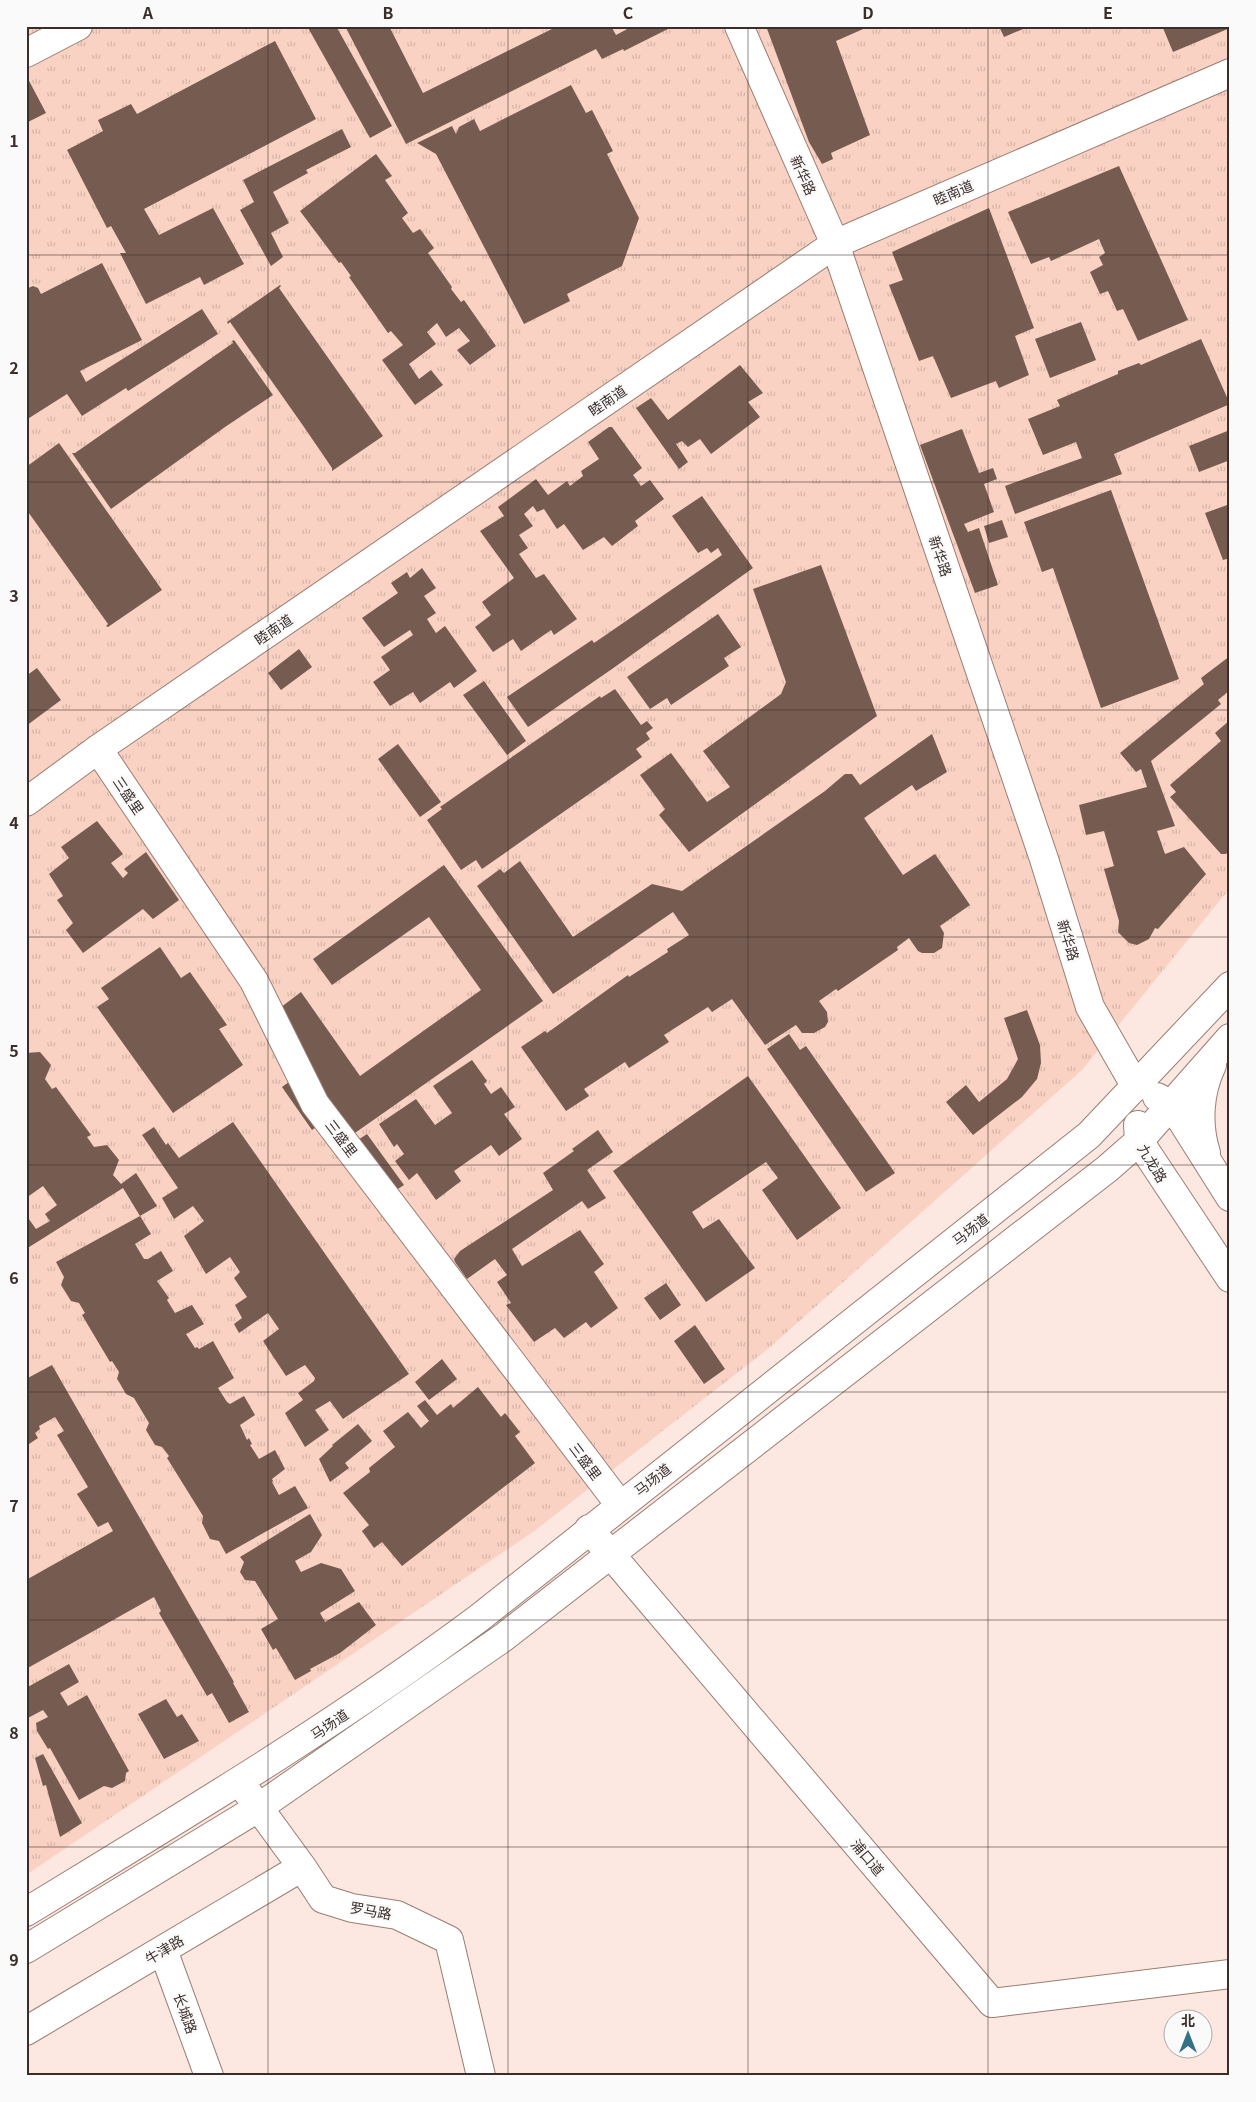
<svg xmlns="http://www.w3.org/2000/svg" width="1256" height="2102" viewBox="0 0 1256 2102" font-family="Georgia,'Noto Sans SC',serif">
  <defs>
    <pattern id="park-tufts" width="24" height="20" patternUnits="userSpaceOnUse" patternTransform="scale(1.25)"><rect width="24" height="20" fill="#f9d2c3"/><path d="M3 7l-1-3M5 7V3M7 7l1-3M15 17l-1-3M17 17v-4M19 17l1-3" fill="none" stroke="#d6b5a8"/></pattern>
  </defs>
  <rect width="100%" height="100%" fill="#fce8e0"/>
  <path fill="url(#park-tufts)" d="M26,26H1230V888L1082,1070L769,1348L533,1532L26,1875Z"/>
  <path fill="#765b50" d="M307,26H336L392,126L370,138Z
    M345,26H389L423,93L558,26H611L616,35L633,26H667L668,29L624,51L623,49L602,59L596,49L406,144Z
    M766,26H870L836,41L870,135L831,153L833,159L822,164L809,142Z
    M999,26H1030L1004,37Z
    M1166,26H1230V28L1173,52L1163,28Z
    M275,41L316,119L144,209L159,235L213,208L244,264L204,285L200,277L146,304L120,253H126L111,226L107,228L67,150L103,131L98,120L131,104L137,114Z
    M26,75L46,113L26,123Z
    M571,85L586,113L592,110L613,151L607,154L639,218L622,266L567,294L570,301L524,324L436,154L417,143L452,126L456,134L459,127L474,119L480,131Z
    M342,129L351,147L306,170L308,173L273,192L289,223L271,233L283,257L271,266L240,210L254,202L243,180Z
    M376,154L392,176L385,180L408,213L402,218L413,233L420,229L434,248L428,253L452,287L451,289L461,302L464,300L496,346L470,365L457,350L470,341L459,328L446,337L437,323L427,332L436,344L409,364L419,379L431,370L443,385L415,405L382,360L403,345L391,331L388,333L349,277L351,276L341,262L339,263L300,211Z
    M1119,166L1188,320L1138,341L1123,309L1117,311L1108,291L1100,294L1090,272L1103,265L1099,257L1105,253L1099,239L1051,261L1049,257L1031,264L1008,212Z
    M989,208L1034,328L1015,336L1029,375L999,388L996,381L951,398L933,356L919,361L889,285L903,280L892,252Z
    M102,263L142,340L80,371L86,382L202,309L218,334L128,391L126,388L82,416L67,394L26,420V289L33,286L38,288L41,294Z
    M280,285L281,286L279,288L383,436L332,471V468L304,427L230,322L228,324L227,322Z
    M1081,322L1096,360L1050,378L1035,339Z
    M1201,339L1230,404L1114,454L1122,474L1015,514L1005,486L1082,458L1076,442L1043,455L1028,419L1060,406L1057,400L1118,374V371L1139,363L1141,365Z
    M234,340L273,395L225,427L111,509L72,453H75L233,343L232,341Z
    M740,365L763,393L748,402L760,417L711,454L700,439L688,447L682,441L676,444L688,462L679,469L636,408L651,398L668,420Z
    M609,427H612L642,468L633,475L641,486L650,480L664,499L635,521L638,526L612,546L604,537L583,550L564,524L557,529L544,509L537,512L533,506L524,514L533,526L519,535L528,548L519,554L536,578L544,574L577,619L554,635L551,630L521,651L513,639L493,652L475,627L491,615L482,602L514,578L480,531L504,516L498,507L536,479L548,495L567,481L570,486L583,476L581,471L599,459L588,442Z
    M962,429L979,473L993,468L997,479L984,484L994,512L964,524L968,532L979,528L998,585L975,593L920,445Z
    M1230,430V460L1199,472L1189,446Z
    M59,443L162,590L108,627L106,626L108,624L26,509V467Z
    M1111,490L1179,679L1101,708L1053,568L1042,572L1024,522Z
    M702,496L753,568L612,669L528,727L507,697L592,640L594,643L722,555L718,548L711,553L707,548L698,553L672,516Z
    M1230,504V558L1223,560L1205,513Z
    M1002,520L1008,537L989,543L984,526Z
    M821,565L877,716L689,852L659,815L665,809L640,775L671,753L707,802L730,787L703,751L781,694L786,682L753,589Z
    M422,568L436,588L424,596L436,613L427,619L436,633L445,626L477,671L454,688L450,682L420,703L413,692L390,706L373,682L390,670L381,657L413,635L410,630L384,647L362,618L398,593L391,583L407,572L410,578Z
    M718,614L741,647L724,658L729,666L671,705L667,698L650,709L627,677Z
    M299,649L312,667L281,690L268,673Z
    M1230,656V690L1218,700L1221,704L1151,761L1175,826L1157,831L1165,854L1184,847L1206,874L1158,929L1155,928L1149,939L1137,945L1129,943L1118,932L1119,921L1104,869L1114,866L1104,831L1086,835L1079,805L1147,787L1141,769L1136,772L1120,753L1204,684L1201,678Z
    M37,668L61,700L26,726V676Z
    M484,681L526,741L507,755L463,695Z
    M615,689L641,725L647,721L653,728L646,733L650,739L636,749L642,757L482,869L476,860L461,870L427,820L442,809L440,807L600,696L601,698Z
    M1230,720V849L1226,854H1221L1170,797L1176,792L1170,785L1221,741L1215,733Z
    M932,734L947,772L916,791L912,785L864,818L903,875L935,854L970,905L940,926L944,933L942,948L934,953H922L918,951L909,938L897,947L898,950L838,991L836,989L819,1001L827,1012L828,1022L825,1027L814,1033H802L796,1025L765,1045L732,999L712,1012L708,1007L664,1035L669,1042L629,1068L625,1062L584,1089L589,1096L566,1111L521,1047L545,1031L547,1033L628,975L629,977L668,952L667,949L689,935L673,912L553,994L477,886L500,869L504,873L520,861L573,937L652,884L682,891L825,791L845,774H852L860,785Z
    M398,744L441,802L420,817L378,759Z
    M97,821L123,854L111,863L123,878L128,873L124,869L146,852L179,900L153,919L143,909L83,953L66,930L73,923L57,900L63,896L49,874L69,858L61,847Z
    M444,865L543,1001L352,1135L268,1017L301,992L360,1076L481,990L429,917L332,985L313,959Z
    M160,947L181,978L190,972L227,1025L219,1029L243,1065L173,1113L97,1007L109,999L101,988Z
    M1027,1010L1040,1045L1041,1063L1037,1079L1022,1097L973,1135L946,1102L966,1085L979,1102L1007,1079L1018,1059L1004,1018Z
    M789,1034L800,1050L806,1046L895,1173L866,1192L767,1049Z
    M40,1052L51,1065L45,1079L52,1089L56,1087L91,1135L87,1137L94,1147L107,1145L119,1160L113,1175L121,1184L136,1173L157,1206L140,1216L151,1234L135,1244L144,1259H148L161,1251L173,1271L157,1281L169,1298L167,1300L175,1313L192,1305L204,1324L186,1334L195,1348L197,1347L199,1349L213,1341L234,1378L218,1388L227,1402L230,1404L244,1396L255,1415L240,1425L247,1440L249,1438L252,1444L250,1445L259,1459L275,1450L285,1469L272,1479L273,1481L272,1482L279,1495L295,1486L308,1508L226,1554L219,1541L210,1539L202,1523L203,1516L167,1458L169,1456L162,1447L155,1445L146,1430L149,1423L134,1398L126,1394L119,1382L117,1379L119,1372L112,1361L110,1362L82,1315L85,1313L79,1303L71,1301L61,1285L64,1277L56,1262L140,1216L123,1188L26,1249V1215L36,1229L50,1221L45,1214L57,1205L43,1186L26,1198V1175L29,1173L26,1169V1053Z
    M472,1060L487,1081L484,1084L491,1094L501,1087L515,1107L504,1114L522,1139L499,1156L491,1145L454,1171L461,1181L436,1200L417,1173L409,1180L395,1161L404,1154L397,1144L394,1147L379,1124L416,1099L435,1125L452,1113L433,1086Z
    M300,1074L330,1117L312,1130L282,1087Z
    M748,1076L841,1208L797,1240L762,1190L778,1178L766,1162L692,1212L703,1229L719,1219L755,1268L706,1302L613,1171Z
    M233,1122L409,1374L343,1419L330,1401L315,1410L329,1430L305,1447L285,1413L303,1400L298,1393L314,1381L315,1378L305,1365L286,1376L263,1341L279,1329L268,1313L239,1333L234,1324L242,1318L235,1305L247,1297L234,1278L240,1272L230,1257L206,1274L184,1236L204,1221L193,1206L174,1219L162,1198L178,1188L142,1135L154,1127L166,1145L168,1143L179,1158Z
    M598,1130L613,1152L587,1170L606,1198L588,1209L582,1201L512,1249L522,1266L580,1230L604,1264L594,1272L618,1308L591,1328L586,1322L564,1338L555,1328L534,1342L506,1305L511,1303L497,1282L507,1275L495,1259L467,1279L455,1262L454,1259L460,1251L553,1190L543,1173L574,1151L572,1149Z
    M367,1134L404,1185L387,1196L350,1145Z
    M666,1283L681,1305L660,1320L644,1298Z
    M695,1325L725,1369L704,1384L674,1341Z
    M442,1359L457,1379L429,1400L415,1382Z
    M52,1365L234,1682L233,1683L249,1712L229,1723L212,1693L207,1696L159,1613L161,1611L154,1597L26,1669V1580L113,1531L108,1522L98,1527L77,1494L88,1487L57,1435L64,1431L55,1417L39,1426L40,1429L35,1433L38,1438L26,1446V1379Z
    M478,1387L501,1417L505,1413L520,1432L515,1436L535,1463L402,1566L382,1542L374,1548L362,1531L369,1525L343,1493L370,1472L369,1468L395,1447L383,1431L408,1412L421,1428L429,1421L417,1406L425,1400L437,1415L451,1404L453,1408Z
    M358,1424L372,1441L345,1463L349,1468L330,1482L319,1459L333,1446L332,1445Z
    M310,1514L322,1535L311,1552L295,1561L301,1572L321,1563L341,1569L355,1591L320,1613L325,1622L359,1602L376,1625L340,1653L310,1669L311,1671L295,1680L276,1648L273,1650L261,1629L278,1619L255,1581L245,1580L240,1572L244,1562L240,1557Z
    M69,1664L79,1682L60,1693L68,1706L87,1695L129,1771L126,1773L125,1781L112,1788L104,1786L79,1800L50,1748L48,1749L37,1731L36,1723L48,1717L43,1710L26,1719V1688Z
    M166,1699L177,1717L182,1714L199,1741L164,1759L138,1714Z
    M43,1754L82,1823L60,1837L46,1785L43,1786L35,1758Z"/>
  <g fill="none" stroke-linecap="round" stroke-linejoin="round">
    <g stroke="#9a7d72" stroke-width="30">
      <path id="minor" d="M98,749L254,981L315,1104L620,1505
        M589,1529L992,2003L1230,1974
        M240,1782L302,1867L323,1899L352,1908L397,1915L449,1940L481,2076
        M163,1950L209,2076
        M26,2031L302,1867"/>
    </g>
    <g stroke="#9a7d72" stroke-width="30">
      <path id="tertiary" d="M739,26L835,244L1044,859L1090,1007L1136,1087
        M26,53L78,26
        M26,802L98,749L835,244L1230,73"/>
    </g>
    <g stroke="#9a7d72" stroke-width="30">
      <path id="secondary" d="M1157,1097L1172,1105L1230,1197
        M1138,1125L1139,1141L1230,1278
        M1206,1153C1197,1124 1199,1092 1212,1065
        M26,1912C180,1818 334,1726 479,1618L1089,1135L1230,986
        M26,1949L258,1808L504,1637L1107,1169L1139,1141L1230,1038"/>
    </g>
    <use href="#minor" stroke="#fff" stroke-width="28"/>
    <use href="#tertiary" stroke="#fff" stroke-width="28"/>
    <use href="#secondary" stroke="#fff" stroke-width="28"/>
  </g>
  <path fill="none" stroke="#3b2e2a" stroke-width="1" stroke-opacity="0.55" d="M268,26V2076M508,26V2076M748,26V2076M988,26V2076M26,255H1230M26,482H1230M26,710H1230M26,937H1230M26,1165H1230M26,1392H1230M26,1620H1230M26,1847H1230"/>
  <g text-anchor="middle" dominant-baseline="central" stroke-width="5" stroke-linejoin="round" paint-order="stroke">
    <g font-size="14" fill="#3b2e2a" stroke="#fafafa">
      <text transform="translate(804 175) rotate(66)">新华路</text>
      <text transform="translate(953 192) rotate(-23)">睦南道</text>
      <text transform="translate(607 400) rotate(-34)">睦南道</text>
      <text transform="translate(941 556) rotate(71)">新华路</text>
      <text transform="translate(273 629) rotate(-34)">睦南道</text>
      <text transform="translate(129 795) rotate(56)">三盛里</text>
      <text transform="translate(1069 940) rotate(73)">新华路</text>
      <text transform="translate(342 1138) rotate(53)">三盛里</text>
      <text transform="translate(1153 1163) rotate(59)">九龙路</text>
      <text transform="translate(970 1229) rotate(-38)">马场道</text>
      <text transform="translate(586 1461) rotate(53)">三盛里</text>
      <text transform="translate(652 1479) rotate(-38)">马场道</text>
      <text transform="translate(329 1724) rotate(-34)">马场道</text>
      <text transform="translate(868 1857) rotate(50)">浦口道</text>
      <text transform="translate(371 1910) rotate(10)">罗马路</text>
      <text transform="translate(164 1949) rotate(-31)">牛津路</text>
      <text transform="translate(186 2013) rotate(70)">长城路</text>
    </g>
  </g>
  <rect width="1256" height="2102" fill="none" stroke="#fafafa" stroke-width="55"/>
  <g transform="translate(1188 2034)"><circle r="24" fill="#fafafa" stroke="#aea8a7"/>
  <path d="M0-4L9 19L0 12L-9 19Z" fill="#327186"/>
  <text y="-8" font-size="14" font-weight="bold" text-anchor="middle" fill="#3b2e2a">北</text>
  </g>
  <rect x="28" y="28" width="1200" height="2046" fill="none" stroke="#3b2e2a" stroke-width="2"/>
  <g font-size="16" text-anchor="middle" font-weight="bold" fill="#3b2e2a">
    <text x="148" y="19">A</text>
    <text x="388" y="19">B</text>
    <text x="628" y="19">C</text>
    <text x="868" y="19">D</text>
    <text x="1108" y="19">E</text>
    <text x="14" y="147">1</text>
    <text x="14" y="374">2</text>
    <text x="14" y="602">3</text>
    <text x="14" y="829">4</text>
    <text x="14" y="1057">5</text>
    <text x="14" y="1284">6</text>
    <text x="14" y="1512">7</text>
    <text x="14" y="1739">8</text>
    <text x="14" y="1966">9</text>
  </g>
</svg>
